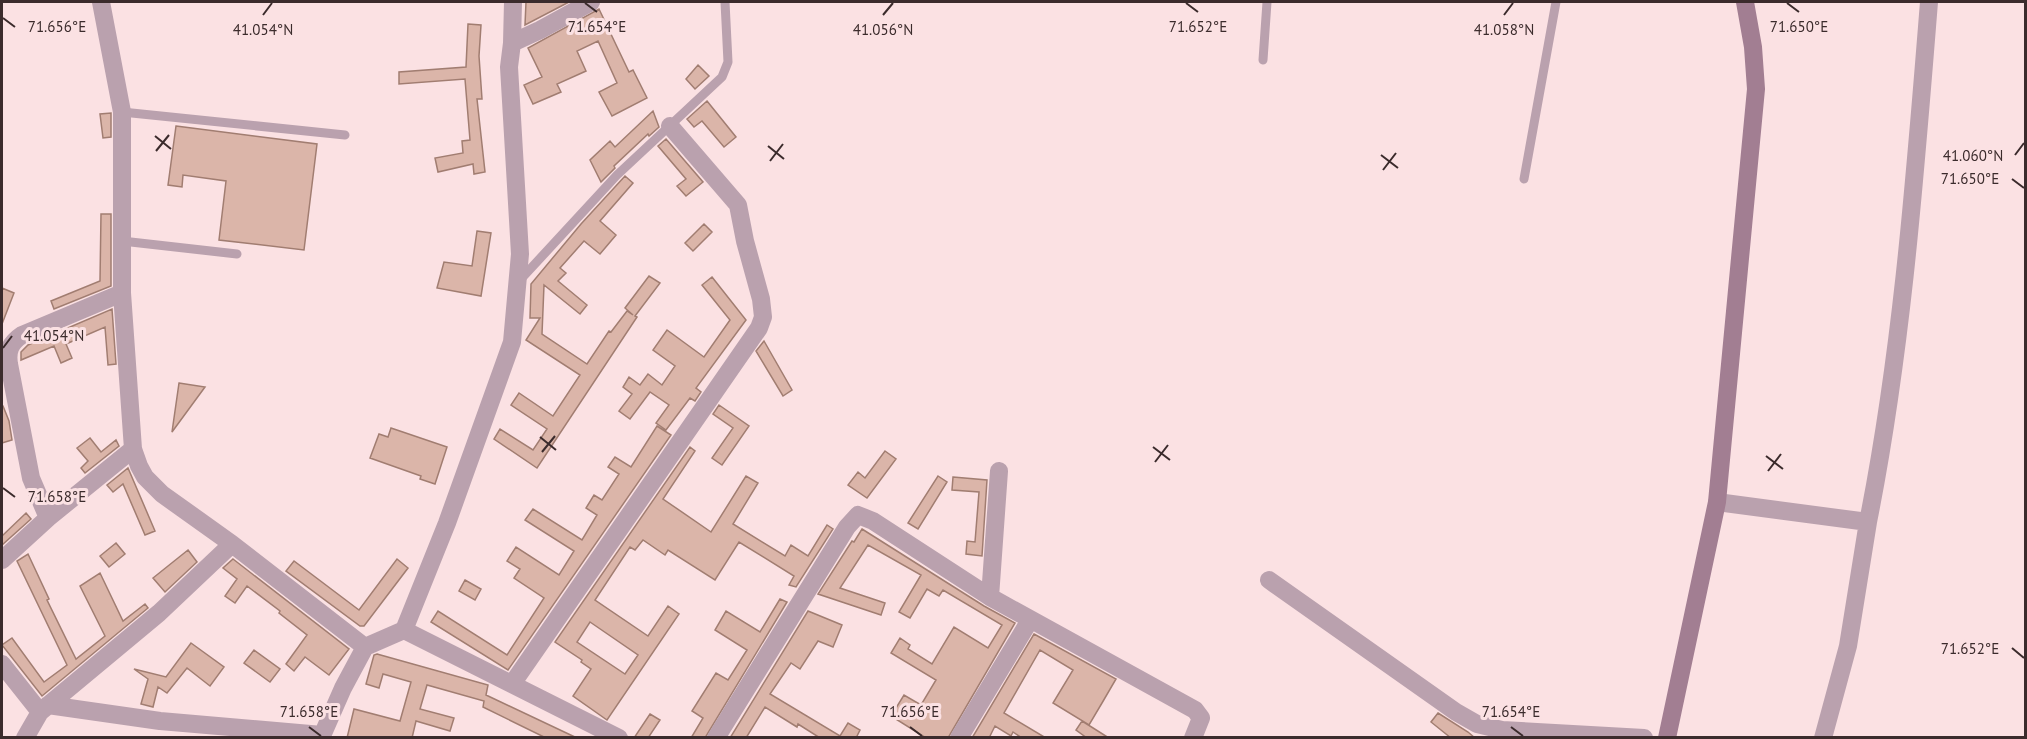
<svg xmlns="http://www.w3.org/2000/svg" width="2027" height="739" viewBox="0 0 2027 739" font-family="'PT Sans',sans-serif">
  <rect width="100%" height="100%" fill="#fbe1e3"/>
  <path fill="#dbb5a9" stroke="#a17d71" stroke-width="1.5" fill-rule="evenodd" d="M526,2H569L525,25Z
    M599,9L629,72L633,70L647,98L612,116L599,92L617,83L598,41L577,51L586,71L557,84L561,92L533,104L524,85L542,77L528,48Z
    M468,24L481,25L479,56L482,99H477L485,172L474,174L473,164L438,172L435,158L463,153L462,141L470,140L465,79L399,84V72L466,67Z
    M698,65L709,76L695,89L686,79Z
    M707,101L736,137L724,147L702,121L694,127L687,119Z
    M653,111L659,127L649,136L648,134L614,166L615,168L601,182L590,160L610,141L615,147Z
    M111,113V137L103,138L100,114Z
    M176,126L317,144L304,250L219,240L226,181L183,175L182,187L168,185Z
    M666,139L703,182L686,196L677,186L686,179L658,146Z
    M625,176L633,183L600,221L616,235L600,254L584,241L560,268L566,273L558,281L587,305L580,314L544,285L542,334L587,364L609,331L611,332L627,311L633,315L625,308L649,276L660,283L635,316L637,317L537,468L494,439L500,429L533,450L547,429L511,405L519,393L553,416L580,375L526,340L540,318H530L531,284L581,224Z
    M101,214H111V286L54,309L51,301L100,281Z
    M704,224L712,232L693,251L685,243Z
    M477,231L491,233L481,296L437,288L444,262L472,266Z
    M712,277L746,320L696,388L701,392L695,401L690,398L666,430L656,423L669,405L650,392L630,419L619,411L632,394L623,387L629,377L640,385L648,374L662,385L675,366L653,350L667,330L704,357L730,320L702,285Z
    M2,288L14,293L2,324Z
    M112,309L116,364L108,365L105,327L66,344L72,358L61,363L54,346L21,360V352L28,345Z
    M764,341L792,390L783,396L756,351Z
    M179,383L205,387L172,432Z
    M719,405L749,426L722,465L712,458L733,428L713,414Z
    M2,406H3L9,421L12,440L2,443Z
    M657,426L671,435L508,670L431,622L438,611L507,655L544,598L514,578L520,569L507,561L516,547L559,575L574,551L525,520L533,509L582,540L597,515L586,508L594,495L602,500L619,474L608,467L615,457L631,467Z
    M391,428L447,447L435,484L420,479L421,476L370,458L379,434L388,437Z
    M90,438L101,452L116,440L119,446L85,473L81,468L88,461L77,448Z
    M690,447L695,451L663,499L711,532L746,476L758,483L733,524L785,556L791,545L808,556L827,525L833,529L796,587L789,585L794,576L739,542L715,580L668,550L665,555L643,540L635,550L630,547L595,600L648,636L668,606L679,614L607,720L573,696L591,669L581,662L582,660L555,642ZM590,622L638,655L625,674L577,642Z
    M885,451L896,459L867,498L848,485L858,472L865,478Z
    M128,468L155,531L145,535L123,484L113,492L107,485Z
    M938,476L947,482L918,529L908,523Z
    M953,477L987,480L982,556L966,554L967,541L975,542L979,492L952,490Z
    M26,513L31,519L2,545V536Z
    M862,529L984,606L1015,623L948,738H926L891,716L904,695L921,705L936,680L891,653L900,638L910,645L908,649L932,664L954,627L988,648L1002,625L943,590L939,596L927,589L910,618L899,612L921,575L868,545L840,588L885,603L881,615L818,594L852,541L854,542Z
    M116,543L125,554L109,567L100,556Z
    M188,550L197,562L165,592L153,578Z
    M28,554L49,599L47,600L76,659L105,636L80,586L100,573L123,621L145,604L148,608L42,696L2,645L12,638L44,682L67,665L17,561Z
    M233,559L349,649L329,675L305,657L294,671L286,664L307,635L279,613L280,611L247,586L235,603L225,596L237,579L223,568Z
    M397,559L408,568L364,626H360L286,571L294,561L359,610Z
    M465,580L481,589L475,600L459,591Z
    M780,599L787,602L705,738H691L703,718L692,711L716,673L728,680L747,650L715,630L726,611L760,632Z
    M808,611L842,625L833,647L818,641L800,669L791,663L770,694L840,736L848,723L860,730L856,738H820L798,724L797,727L765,707L746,738H730Z
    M1034,634L1116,679L1102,703L1089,725L1053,703L1073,670L1040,650L1004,713L1046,738H1022L1013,732L1011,736L995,726L989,738H972Z
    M191,643L224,667L210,686L187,668L167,693L158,687L153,707L141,704L148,679L134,669L166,677Z
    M254,650L280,669L270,682L244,663Z
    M377,654L488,685L486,695L577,738H546L483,707L484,701L427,685L420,709L454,718L450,731L416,721L412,738H347L354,709L400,721L411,682L383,674L379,688L366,684L374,655Z
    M1438,713L1468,732L1475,738H1451L1431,722Z
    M650,714L660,720L648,738H634Z
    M1082,721L1109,738H1087L1076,730Z"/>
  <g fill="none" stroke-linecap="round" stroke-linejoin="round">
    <path stroke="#baa1ae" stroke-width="9" d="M1263,60L1267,2
      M122,112L345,135
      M1524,179L1556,2
      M122,241L237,254
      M521,279L617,175L722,77L728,62L725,2"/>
    <path stroke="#baa1ae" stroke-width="18" d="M101,2L122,112V293L133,449L139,466L145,477L162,494L232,544L365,647
      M512,43L540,30L591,2
      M1717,502L1868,522L1848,646L1823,738
      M48,518L31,478L9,364C7,351 10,343 22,335L122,293
      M1868,522C1902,351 1915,176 1929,2
      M2,560L48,518L133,449
      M1269,580L1456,712L1477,724L1502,730L1644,738
      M990,597L999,471
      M404,630L619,738
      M2,664L40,712
      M512,684L759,328L763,317L761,299L745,241L738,205L670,126
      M48,705L160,721L322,735
      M25,738L40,712L159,613L232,544
      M321,738L343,688L365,647L404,630L447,523L512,342L520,254L509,67L512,43L513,2
      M716,738L847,527L858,515L873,521L990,597L1195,710L1201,718L1193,738
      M959,738L1030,620"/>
    <path stroke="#a27e92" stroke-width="18" d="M1667,738L1717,502L1756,89L1753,47L1745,2"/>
  </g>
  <path fill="none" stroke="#3b2b2c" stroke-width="2" d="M585,3L597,12M1186,3L1198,12M1787,3L1799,12M263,15L272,3M883,15L893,3M1504,15L1513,3M3,18L15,27M155,136L171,149M768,146L784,159M156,151L169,135M1381,155L1398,168M2015,155L2024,143M770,161L783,144M1383,170L1396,153M2012,179L2024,188M3,348L12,336M540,437L556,450M1153,447L1170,460M542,452L555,436M1766,456L1783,469M1155,462L1168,445M1768,471L1781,454M3,488L15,497M2012,648L2024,658M309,727L321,736M910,727L922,736M1511,727L1523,736"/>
  <g font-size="15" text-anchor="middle" fill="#3b2b2c" stroke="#fbe1e3" stroke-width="6" stroke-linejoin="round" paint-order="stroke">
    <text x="597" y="32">71.654°E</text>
    <text x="1198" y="32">71.652°E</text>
    <text x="1799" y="32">71.650°E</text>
    <text x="57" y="32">71.656°E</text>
    <text x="263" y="35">41.054°N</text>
    <text x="883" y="35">41.056°N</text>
    <text x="1504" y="35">41.058°N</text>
    <text x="1973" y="161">41.060°N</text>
    <text x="1970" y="184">71.650°E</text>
    <text x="54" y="341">41.054°N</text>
    <text x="57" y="502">71.658°E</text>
    <text x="1970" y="654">71.652°E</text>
    <text x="309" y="717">71.658°E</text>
    <text x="910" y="717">71.656°E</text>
    <text x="1511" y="717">71.654°E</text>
  </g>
  <rect width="2027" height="739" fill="none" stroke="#3b2b2c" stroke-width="6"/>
</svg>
